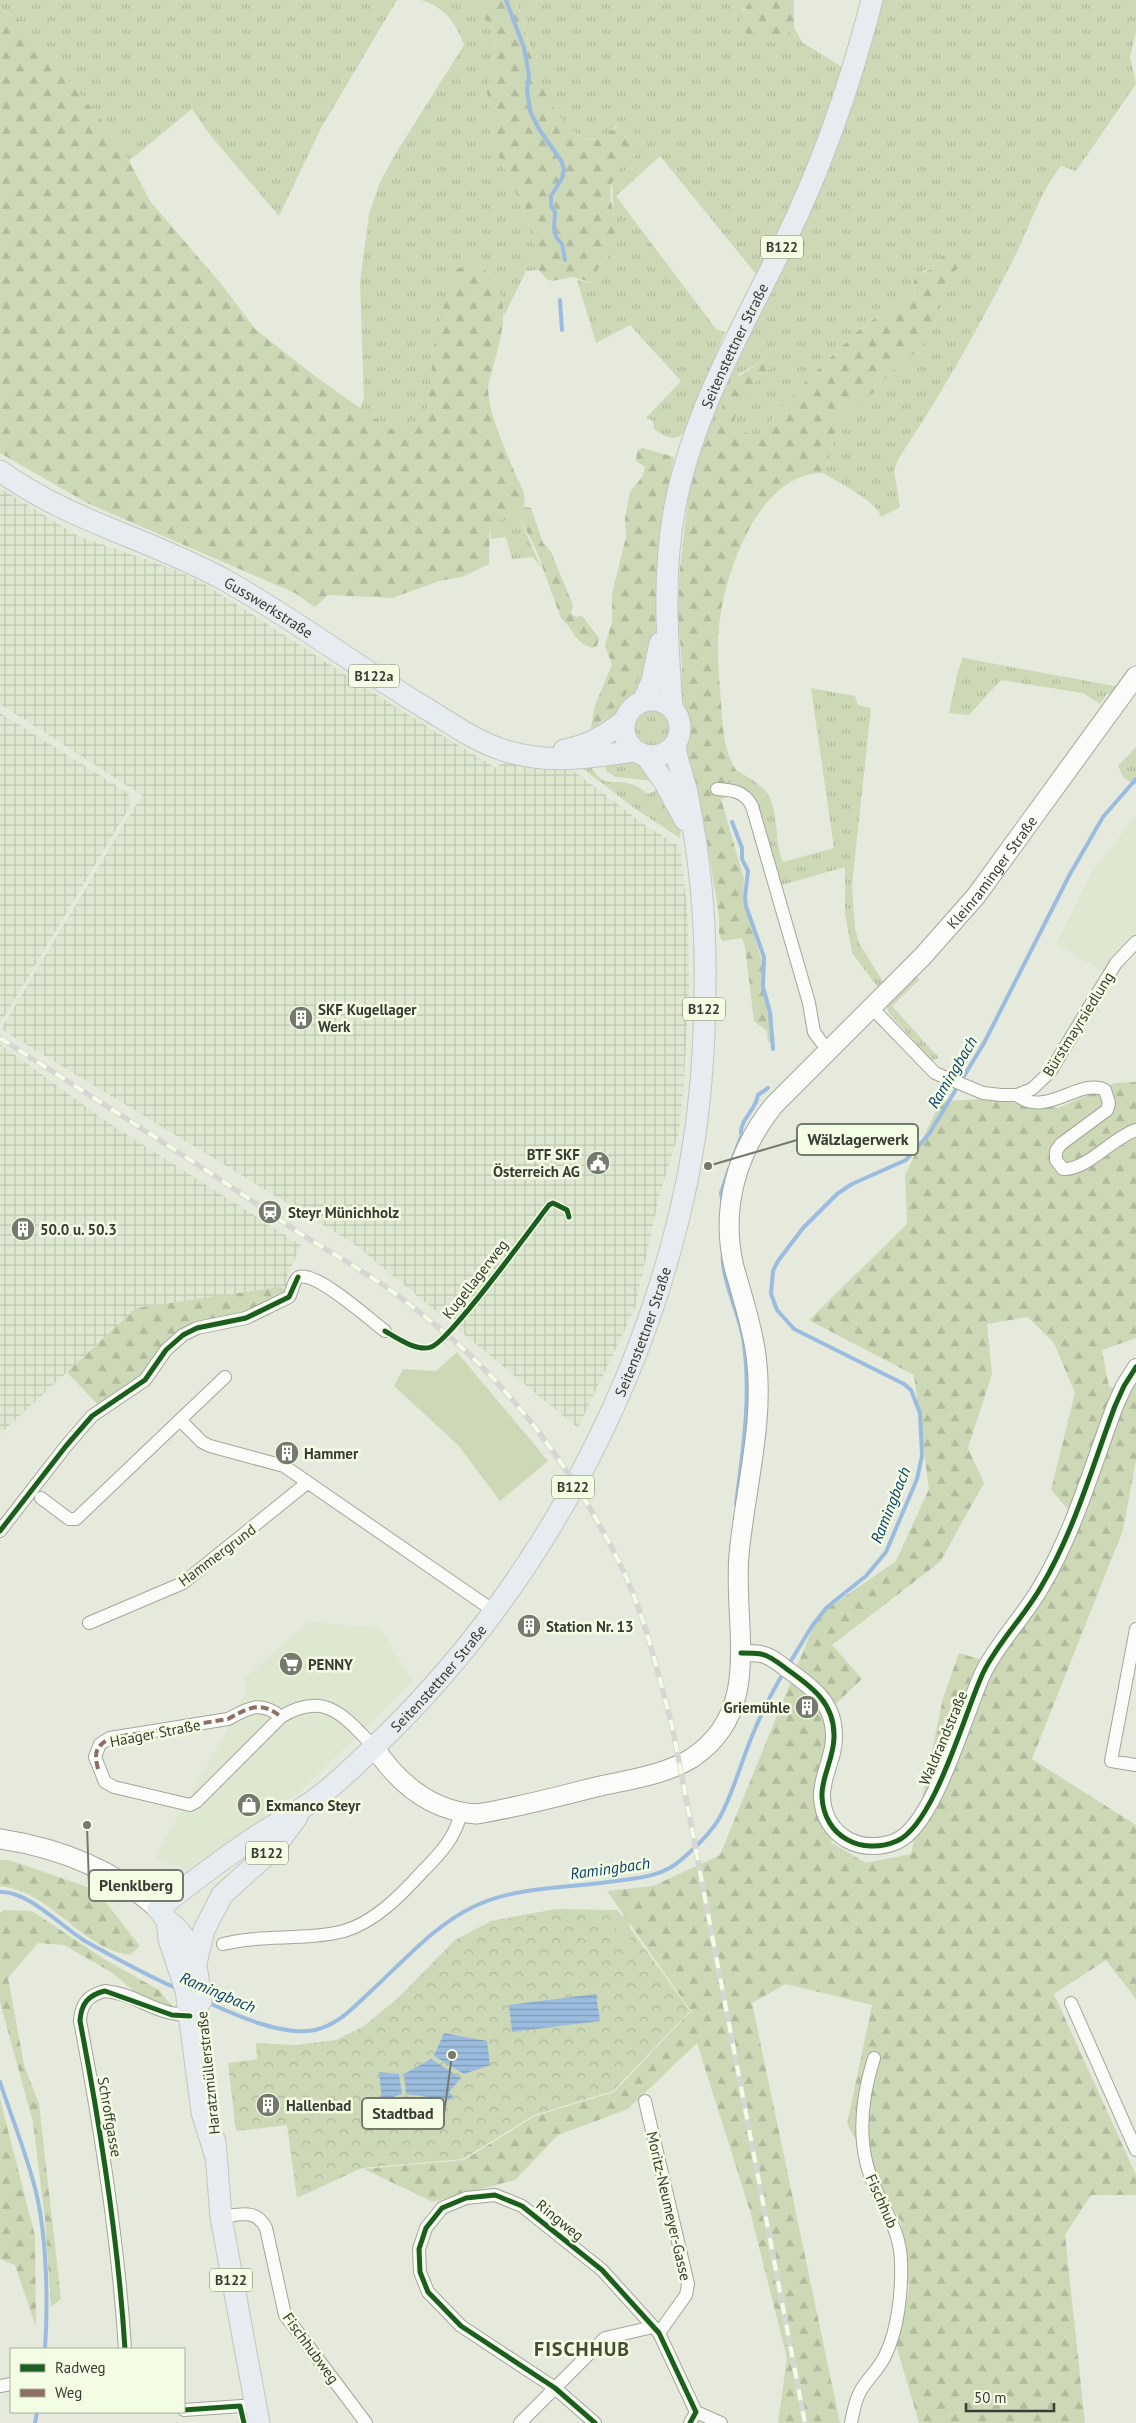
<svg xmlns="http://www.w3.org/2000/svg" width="1136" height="2423" viewBox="0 0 1136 2423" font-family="'PT Sans',sans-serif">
  <defs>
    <pattern id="industrial-grid" width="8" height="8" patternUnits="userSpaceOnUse" patternTransform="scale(1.25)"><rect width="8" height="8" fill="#dee7cf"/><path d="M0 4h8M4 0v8" fill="none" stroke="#bfc7b2"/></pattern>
    <pattern id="grass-tufts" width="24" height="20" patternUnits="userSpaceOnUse" patternTransform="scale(1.25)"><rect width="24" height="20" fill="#ccd8b6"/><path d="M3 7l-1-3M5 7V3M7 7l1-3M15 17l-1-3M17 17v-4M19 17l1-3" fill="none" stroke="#b0ba9d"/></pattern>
    <pattern id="forest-firs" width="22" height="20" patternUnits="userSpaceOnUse" patternTransform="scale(1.25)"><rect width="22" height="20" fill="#ccd8b6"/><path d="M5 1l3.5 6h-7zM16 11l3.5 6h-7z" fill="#b0ba9d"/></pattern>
    <pattern id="park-crowns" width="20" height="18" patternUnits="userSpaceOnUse" patternTransform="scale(1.25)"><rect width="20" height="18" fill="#ccd8b6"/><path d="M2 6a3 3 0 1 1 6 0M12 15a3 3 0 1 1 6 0" fill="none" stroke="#b0ba9d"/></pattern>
    <pattern id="water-rules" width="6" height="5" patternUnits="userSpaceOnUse" patternTransform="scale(1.25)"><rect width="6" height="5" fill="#9bbcdf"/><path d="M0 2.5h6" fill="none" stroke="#7f9ab5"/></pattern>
  </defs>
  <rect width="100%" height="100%" fill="#e5eadc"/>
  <path fill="#dee7cf" d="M1136,815V945L1111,976L1056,944L1092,873Z
    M308,1622L380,1628L412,1681L302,1790L187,1870L155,1857L225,1734L245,1694V1678Z"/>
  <path fill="url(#industrial-grid)" d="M0,488L78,536L173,569L203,583L402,711L496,768L501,763L571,769L645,825L680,847L688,918L689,990L684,1082L679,1132L660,1193L635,1308L578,1428L353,1243L1,1029L142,795L0,704Z
    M0,713L128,793L130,800L129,808L0,1024Z
    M0,1044L107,1122L301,1245L287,1277V1287L136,1308L0,1434Z"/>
  <path fill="url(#grass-tufts)" d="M0,0H397L321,128L279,216L210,135L192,109L129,161L104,123L19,20L0,8Z
    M421,0H482L484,19L494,30L492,70L487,92L495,149L524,210L539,258V270L526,271L504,316C500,288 499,276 473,262L435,337L426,421L390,429L360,409L364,397L360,283L369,214L380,182L396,153L464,45C456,23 445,7 421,0Z
    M515,0H751L742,11L782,37L794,28L802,42L842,67L839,81C814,149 791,210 756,274L660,156L616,196L716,329L725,332L683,434C673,442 663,436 654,429L653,421L646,418L681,381L630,325L596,343L577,280L594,283L597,268L611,253L619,228L613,209L612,178L626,161L640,152L616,126C612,130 607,136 601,138C573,149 546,99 538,77C529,52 527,24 515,0Z
    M880,0H1136V32L1130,56L1136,84L1076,171L1061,166C1038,195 1028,232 1011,264C977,331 940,396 899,458L894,470L900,507L881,517C878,502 835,480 822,473L826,468L842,414L876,391L892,371L922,348L939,317V300L948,278L961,265L940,258L934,268L923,271L914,281L915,299L882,313L858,331L800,387L758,436L733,429C739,395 751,384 776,363L766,359L739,374L714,433L701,448L710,419Z
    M517,512L541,567L533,557L512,559L506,537L491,539L490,524Z
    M656,620L655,646L634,698L622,711L590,734L591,727L600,724L645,670Z
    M963,658L1108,685L1120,687L1112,694H1107L1100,704L1083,693L1001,680L969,715L949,713L958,671Z
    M811,688L855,696L858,705L871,708L852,885L855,928L859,943L885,985L880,990L852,953L845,913V867L771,888L749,808L737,795L721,799L711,791L710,785L725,784L733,776L736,770C745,776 760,783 767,793C779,810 774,842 783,862L834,848Z
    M632 729a20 20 0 1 1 40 0a20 20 0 1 1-40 0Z
    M1136,747V785L1124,778L1118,766Z
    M632,758C655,767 684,813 680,838L637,810L578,765L588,763C608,793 608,776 634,785C639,787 644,791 648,794L659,789L653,781L616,777L606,771L605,762L609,760Z
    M916,974L919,980L892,1006L939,1058L932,1061L889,1013L885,1004Z"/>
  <path fill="url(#forest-firs)" fill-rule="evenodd" d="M482,0H515C527,25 528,53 539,78C546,97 569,140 592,140C606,140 610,126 626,125L640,137V152C616,168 604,183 614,213C617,221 622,230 619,239C615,251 604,258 598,268C596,272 595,278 594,283L572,277L552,281L546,279L539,270V258L524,210L495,149L487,92L492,70L494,30L484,19Z
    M751,0H794V28L783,37H750C736,24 740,13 751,0Z
    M0,8L19,20L104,123L129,161L150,201L222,285L255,329L316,377L390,429L426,420L435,337L455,270L474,262C515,285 504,326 494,364C492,372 488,382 488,390C490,417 504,446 514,471C519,483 527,493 524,507L531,508L543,543L551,552L573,605L571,614L576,617L582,616L599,638L597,646L592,648C573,641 574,630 561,618L537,552L517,512L490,524L489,564L462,577L439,581L392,598L328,595L315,607L295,593L87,503L0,453Z
    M949,252L960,257L961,265L948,278L939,300V317L922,348L892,371L876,391L842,414L826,468L822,473C761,474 729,563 721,612C715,642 719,673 721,703C723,726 723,750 736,770L733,776L725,784L710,785L711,791L722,793L721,799L744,879L743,899L761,958L765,992L775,1040L768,1042L767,1031L754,1021L745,947L742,938L722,941L719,934V916L705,829L684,756L688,722L682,695V665L678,615L679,578L688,498L701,448L714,433L734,379L766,359L774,358L776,363C751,384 739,395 733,429L758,436L800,387L858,331L882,313L915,299L914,281L917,275L934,268L940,258Z
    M643,448L674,457L660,535L655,630L652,646L645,670L622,699L594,729L591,727L595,705L612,665L605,645L612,623V594L626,537L625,518L630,492L642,477L645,467L636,461L637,450Z
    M1136,1082V1338L1102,1350L1109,1387L1127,1389L1136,1376V1460L1123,1530L1032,1759L1136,1825V1999L1106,1960L1054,1994L1136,2175V2195H1091L1065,2235L1085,2423H919L895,2341L909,2290L901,2222L847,2124L872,2005L786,1984L752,2003L840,2423H778L787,2358L750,2211L697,2043L628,2109L558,2135L515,2180L433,2202L364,2169L464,2160L535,2116L614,2092L691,2011L607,1891L653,1886L720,1855L818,1615L896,1561L929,1489L914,1375L809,1320L907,1224L905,1175L941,1101L981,1099L1058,1108L1115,1083ZM1028,1317L1054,1343L1075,1393L1051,1490L1078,1521L995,1664L959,1653L943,1698L911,1854L866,1863L832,1843L816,1794L830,1749L823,1716L862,1679L832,1645L940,1562L984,1483L968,1448L992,1374L987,1324Z
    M280,1287L284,1289V1294L249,1313L198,1324L145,1373L99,1406L67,1372L136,1308Z
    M0,1860H9L96,1890L140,1946L130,1955C80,1948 51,1891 0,1886Z
    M4,1910L32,1911L104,1959L159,1990L175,2010L145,2000L111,1972L64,1945L38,1943L8,1978L24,2065L39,2104L61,2299L51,2307L45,2219L33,2122L0,2002V1913Z
    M0,2099L35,2236L36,2327L15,2265L0,2259Z"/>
  <path fill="url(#park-crowns)" d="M556,1909L617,1910L690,2011L613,2091L534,2115L463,2159L362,2168L297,2198L287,2125L236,2131L228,2063L257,2059L256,2043L296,2045L336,2040L364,2026L398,1998L455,1940L491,1921Z"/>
  <path fill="#ccd8b6" d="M457,1352L548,1461L500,1501L458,1445L394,1386L403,1369L436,1371Z
    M629,1915L631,1946L617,1947L615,1916Z"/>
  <path fill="url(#water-rules)" d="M596,1994L600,2021L512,2032L509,2005Z
    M444,2033L487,2041L490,2065L464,2074L434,2056Z
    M431,2059L461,2078L449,2092L453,2096L450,2100L406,2094L404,2074Z
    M379,2072L399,2074L402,2094L382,2101Z"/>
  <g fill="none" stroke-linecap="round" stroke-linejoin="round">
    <path stroke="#9bbcdf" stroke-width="4" d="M506,0L524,48L529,75L527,90L530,111L539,129L562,162L564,170L562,178L551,196V206L555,212L554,229L556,237L562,244L565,260
      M560,300L562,330
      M732,822L742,848V859L748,871L745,897L746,906L764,957L763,987L770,1012L773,1049
      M741,1133C740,1120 756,1110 758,1095L768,1088
      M731,1163L741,1137
      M723,1206L721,1193L729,1169
      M723,1252C720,1278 741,1316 744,1344C751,1398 743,1450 736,1504
      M789,1664L812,1626L827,1607L866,1576L886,1552L917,1479L922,1456L920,1413L911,1390L904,1384L794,1329L777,1310L771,1294L773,1271L778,1261L803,1228L837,1194L852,1184L906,1160L929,1134L984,1043L1070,874L1103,817L1136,779
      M0,1892C27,1890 62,1927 85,1941C115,1958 146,1975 178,1989
      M207,2002C235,2015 284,2037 315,2030C338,2025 354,2007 370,1992C403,1962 434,1925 475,1906C517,1886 570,1888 616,1881C640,1878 664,1876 682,1859C696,1847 711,1833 720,1817C735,1789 742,1758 755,1729C763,1710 773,1690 784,1672
      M0,2082C12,2119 28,2157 37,2196C47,2241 48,2303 45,2349
      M35,2423L37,2412"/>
    <g stroke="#a2a69b" stroke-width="14">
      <path id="minor" d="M717,789C733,790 744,791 752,806L809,1003L814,1032L828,1051
        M872,1008L935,1073L983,1093L1001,1095H1017L1032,1089L1050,1072L1116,963L1136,942
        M1017,1095C1045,1119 1080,1077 1105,1090L1109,1103L1107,1110L1061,1144L1056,1151V1160L1063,1169C1086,1171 1112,1138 1136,1130
        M180,1420L202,1442L210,1446L284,1466L494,1611
        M41,1498L69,1519H76L225,1377
        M0,1531L66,1446L92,1416L145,1380L166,1350L183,1335L197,1328L246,1318L289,1297C292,1292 294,1279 299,1277C317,1271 370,1320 385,1331
        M89,1623L183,1583L307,1483
        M1136,1629L1111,1761L1136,1765
        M281,1717C261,1700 248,1708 228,1719L110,1738L100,1744L95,1757L105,1782L114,1787L190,1805L196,1802L281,1717C325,1690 344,1716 374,1747
        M223,1944C262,1934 305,1941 344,1931C375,1922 401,1895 422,1872C440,1854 455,1838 461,1813
        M1071,2003L1136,2150
        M645,2101L688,2284L686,2295L659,2333
        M221,2217C239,2215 256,2208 266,2228L285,2315L366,2423
        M125,2349C118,2238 101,2130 80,2021C81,2004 88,1995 105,1991C141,1994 161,2022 202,2013
        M0,2386L11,2384
        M184,2410L256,2405
        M696,2412L721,2423
        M520,2423L605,2338L653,2327
        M595,2423L555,2388L461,2326L428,2292L420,2272L419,2249L426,2228L442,2208L466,2198L495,2195L522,2206L602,2270L659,2333L696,2412L690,2423
        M851,2423C853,2412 855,2400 861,2390C868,2378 879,2369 885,2356C898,2330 902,2292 901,2263C901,2235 888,2216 877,2192C856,2150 860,2102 874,2058"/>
    </g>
    <g stroke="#a2a69b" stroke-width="18">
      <path id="tertiary" d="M741,1653C747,1653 754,1653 761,1654C771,1656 780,1664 788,1670C812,1687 834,1703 834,1735C835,1757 821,1776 822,1797C824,1837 862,1856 897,1841C935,1824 965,1711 983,1673C998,1642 1024,1617 1041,1587C1074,1532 1092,1467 1115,1406L1124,1386L1136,1367"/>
    </g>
    <g stroke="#a2a69b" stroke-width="21">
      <g id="secondary">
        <path id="s1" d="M374,1747C398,1783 431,1811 476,1814C516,1808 556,1797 596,1787C627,1780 665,1775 692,1758C716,1742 731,1720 737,1692C746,1647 735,1601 739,1555C745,1489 765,1421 756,1355C752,1325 742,1296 734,1267C720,1208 737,1151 774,1105L923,956L976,896L1136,676"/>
        <path d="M0,1839C59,1848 113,1869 158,1909"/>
      </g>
    </g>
    <g stroke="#c3c6be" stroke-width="23">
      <g id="primary">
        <path id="s2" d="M0,471C69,521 150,539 223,579C294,618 358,668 427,709C450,723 474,740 500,749C547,765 587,758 634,751"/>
        <circle cx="652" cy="728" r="28"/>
        <path d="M643,701L652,681L660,643"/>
        <path id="s3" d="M672,708C667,638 662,570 676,501C696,406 745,323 787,237C824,161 851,82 872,0"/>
        <path d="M564,750C588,746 605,736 624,721"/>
        <path d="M647,757L665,783L685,820"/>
        <path d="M167,1920C196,1941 197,1969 201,2001"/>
        <path d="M196,1963L204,1930L222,1895L273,1849L297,1817"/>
        <path d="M215,2141L221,2217L259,2423"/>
        <path id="s4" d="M215,2154L202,2112L186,1990L169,1939L167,1920L158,1909C192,1882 227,1855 263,1832C277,1823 291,1816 304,1807C329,1791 351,1769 372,1749C531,1599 643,1394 687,1181C700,1116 705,1048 705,983C706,921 700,859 688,798C685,780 677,764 675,745"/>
      </g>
    </g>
    <use href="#minor" stroke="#fbfcfa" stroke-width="12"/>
    <use href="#tertiary" stroke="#fbfcfa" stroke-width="16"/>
    <use href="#secondary" stroke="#fbfcfa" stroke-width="19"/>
    <use href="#primary" stroke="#e6ecef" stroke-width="21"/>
    <g stroke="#d6d7d3" stroke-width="5.5">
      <path id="rail" d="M0,1038C98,1101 198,1163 295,1230C317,1245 341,1257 363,1272C386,1286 408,1303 428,1319C508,1381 572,1468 617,1558C644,1610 658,1673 673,1730L805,2423"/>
    </g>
    <use href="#rail" stroke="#f3fde3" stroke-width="4" stroke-dasharray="11" stroke-linecap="butt"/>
    <path stroke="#8d6e63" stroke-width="4" stroke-dasharray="8 4" stroke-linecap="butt" d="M98,1769C94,1753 95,1747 110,1738L228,1719C248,1708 261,1700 281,1717"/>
    <g stroke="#f3fde3" stroke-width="8">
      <path id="cycleway" d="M385,1331C397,1338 417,1352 431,1347C449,1342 532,1227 549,1205L553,1203L567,1210L569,1217
        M0,1531L66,1446L92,1416L145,1380L166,1350L183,1335L197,1328L246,1318L289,1297L298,1277
        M741,1653C747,1653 754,1653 761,1654C771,1656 780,1664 788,1670C812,1687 834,1703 834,1735C835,1757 821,1776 822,1797C824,1837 862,1856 897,1841C935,1824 965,1711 983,1673C998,1642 1024,1617 1041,1587C1074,1532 1092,1467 1115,1406L1124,1386L1136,1367
        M125,2349C118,2238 101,2130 80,2021C81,2004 88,1995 105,1991L172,2015L190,2016
        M184,2410L240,2406L244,2423
        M595,2423L555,2388L461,2326L428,2292L420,2272L419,2249L426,2228L442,2208L466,2198L495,2195L522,2206L602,2270L659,2333L696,2412L690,2423"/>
    </g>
    <use href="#cycleway" stroke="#1b5e20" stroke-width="5"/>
  </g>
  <defs>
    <g id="building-disc" transform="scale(1.25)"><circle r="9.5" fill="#75796e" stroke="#f3fde3"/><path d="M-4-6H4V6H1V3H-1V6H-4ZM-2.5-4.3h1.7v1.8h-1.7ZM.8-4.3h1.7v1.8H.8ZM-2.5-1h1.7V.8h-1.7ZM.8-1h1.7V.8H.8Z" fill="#fff"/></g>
    <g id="civic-disc" transform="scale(1.25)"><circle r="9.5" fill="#75796e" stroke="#f3fde3"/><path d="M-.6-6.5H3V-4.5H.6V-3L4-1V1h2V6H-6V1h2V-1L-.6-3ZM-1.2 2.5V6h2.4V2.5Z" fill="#fff"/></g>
    <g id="station-disc" transform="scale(1.25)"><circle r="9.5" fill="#75796e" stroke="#f3fde3"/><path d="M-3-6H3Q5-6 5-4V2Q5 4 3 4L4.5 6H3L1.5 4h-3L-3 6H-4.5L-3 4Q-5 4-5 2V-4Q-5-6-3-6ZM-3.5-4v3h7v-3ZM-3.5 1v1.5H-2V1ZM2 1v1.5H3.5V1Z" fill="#fff"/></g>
    <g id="supermarket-disc" transform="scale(1.25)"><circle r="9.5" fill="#75796e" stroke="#f3fde3"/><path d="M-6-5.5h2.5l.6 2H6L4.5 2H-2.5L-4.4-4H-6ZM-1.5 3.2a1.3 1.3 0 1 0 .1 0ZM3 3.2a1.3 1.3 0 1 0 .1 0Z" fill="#fff"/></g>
    <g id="shop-disc" transform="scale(1.25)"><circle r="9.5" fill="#75796e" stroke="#f3fde3"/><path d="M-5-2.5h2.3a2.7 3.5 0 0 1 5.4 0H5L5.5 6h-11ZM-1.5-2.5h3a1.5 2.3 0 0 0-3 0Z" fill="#fff"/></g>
  </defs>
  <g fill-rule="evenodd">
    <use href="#building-disc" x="301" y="1018"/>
    <use href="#civic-disc" x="598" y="1163"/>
    <use href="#station-disc" x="270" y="1212"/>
    <use href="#building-disc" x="23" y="1229"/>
    <use href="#building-disc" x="287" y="1453"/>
    <use href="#building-disc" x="529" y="1626"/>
    <use href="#supermarket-disc" x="291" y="1664"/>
    <use href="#building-disc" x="807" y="1707"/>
    <use href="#shop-disc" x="249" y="1805"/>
    <use href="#building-disc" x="268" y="2105"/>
  </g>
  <g text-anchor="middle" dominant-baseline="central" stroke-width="5" stroke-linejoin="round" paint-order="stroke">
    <g fill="#f3fde3" stroke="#717667" stroke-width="1">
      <rect x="761" y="235.5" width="42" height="23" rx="4"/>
      <rect x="349" y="664.5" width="50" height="23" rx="4"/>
      <rect x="683" y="997.5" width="42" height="23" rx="4"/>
      <rect x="552" y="1475.5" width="42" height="23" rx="4"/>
      <rect x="246" y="1841.5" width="42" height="23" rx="4"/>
      <rect x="210" y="2268.5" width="42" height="23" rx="4"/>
    </g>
    <g font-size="14" font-weight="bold" fill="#393c32">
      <text x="782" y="247">B122</text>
      <text x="374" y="676">B122a</text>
      <text x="704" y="1009">B122</text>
      <text x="573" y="1487">B122</text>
      <text x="267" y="1853">B122</text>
      <text x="231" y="2280">B122</text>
    </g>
    <g font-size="15" fill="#393c32" stroke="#f3fde3">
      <text stroke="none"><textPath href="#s3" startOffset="374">Seitenstettner Straße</textPath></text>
      <text stroke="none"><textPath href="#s2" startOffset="302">Gusswerkstraße</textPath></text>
      <text stroke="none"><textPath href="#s1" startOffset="1354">Kleinraminger Straße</textPath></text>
      <text transform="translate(1078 1024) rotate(-58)">Bürstmayrsiedlung</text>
      <text transform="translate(475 1279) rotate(-52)">Kugellagerweg</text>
      <text stroke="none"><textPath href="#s4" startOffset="1024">Seitenstettner Straße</textPath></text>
      <text transform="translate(217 1555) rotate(-37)">Hammergrund</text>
      <text stroke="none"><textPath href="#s4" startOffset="619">Seitenstettner Straße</textPath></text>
      <text transform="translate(155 1733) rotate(-11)">Haager Straße</text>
      <text transform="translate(943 1738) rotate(-67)">Waldrandstraße</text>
      <text transform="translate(208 2073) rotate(-96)">Haratzmüllerstraße</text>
      <text transform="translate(110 2117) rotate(80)">Schroffgasse</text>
      <text transform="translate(882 2201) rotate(66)">Fischhub</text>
      <text transform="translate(669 2206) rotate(77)">Moritz-Neumeyer-Gasse</text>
      <text transform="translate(560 2220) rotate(39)">Ringweg</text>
      <text transform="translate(311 2348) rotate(54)">Fischhubweg</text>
    </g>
    <g font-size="15" font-weight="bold" fill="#393c32" stroke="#f3fde3" text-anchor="start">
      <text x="318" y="1009">SKF Kugellager<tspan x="318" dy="17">Werk</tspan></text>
      <text x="580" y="1154" text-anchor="end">BTF SKF<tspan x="580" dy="17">Österreich AG</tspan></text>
      <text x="288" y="1212">Steyr Münichholz</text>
      <text x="40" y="1229">50.0 u. 50.3</text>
      <text x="304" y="1453">Hammer</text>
      <text x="546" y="1626">Station Nr. 13</text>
      <text x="308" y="1664">PENNY</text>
      <text x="790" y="1707" text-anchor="end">Griemühle</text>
      <text x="266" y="1805">Exmanco Steyr</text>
      <text x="286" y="2105">Hallenbad</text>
    </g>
    <g font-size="16" font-style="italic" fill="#0d3e70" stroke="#f3fde3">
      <text transform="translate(952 1072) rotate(-59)">Ramingbach</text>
      <text transform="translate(890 1505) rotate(-68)">Ramingbach</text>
      <text transform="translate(610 1868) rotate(-8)">Ramingbach</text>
      <text transform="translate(218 1992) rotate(23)">Ramingbach</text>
    </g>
    <g font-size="20" font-weight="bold" letter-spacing="1" fill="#444c36" stroke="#f3fde3">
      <text x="582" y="2349">FISCHHUB</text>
    </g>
  </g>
  <path fill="none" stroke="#75796e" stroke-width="2" d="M708 1166L797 1140M87 1825L89 1885M452 2055L444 2114"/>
  <g fill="#75796e" stroke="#f3fde3" stroke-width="2">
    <circle cx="708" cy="1166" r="5"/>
    <circle cx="87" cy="1825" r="5"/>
    <circle cx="452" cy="2055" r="5"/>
  </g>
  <g fill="#f3fde3" stroke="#75796e" stroke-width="2">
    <rect x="797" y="1124" width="121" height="31" rx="5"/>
    <rect x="89" y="1870" width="94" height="31" rx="5"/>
    <rect x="362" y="2098" width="82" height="31" rx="5"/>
  </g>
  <g font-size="16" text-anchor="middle" font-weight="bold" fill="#393c32">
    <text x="858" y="1145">Wälzlagerwerk</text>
    <text x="136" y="1891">Plenklberg</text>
    <text x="403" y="2119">Stadtbad</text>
  </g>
  <rect x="10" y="2348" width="175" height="65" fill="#f3fde3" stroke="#a9b09c"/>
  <rect x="20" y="2364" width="25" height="8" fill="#1b5e20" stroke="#a9b09c"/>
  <text x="55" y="2373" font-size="15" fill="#393c32">Radweg</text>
  <rect x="20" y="2389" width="25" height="8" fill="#8d6e63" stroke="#a9b09c"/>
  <text x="55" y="2398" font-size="15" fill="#393c32">Weg</text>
  <path d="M966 2403v8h88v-8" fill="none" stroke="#393c32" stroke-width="2.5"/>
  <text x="974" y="2403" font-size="15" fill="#393c32" stroke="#f3fde3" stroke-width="4" paint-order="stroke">50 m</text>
</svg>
